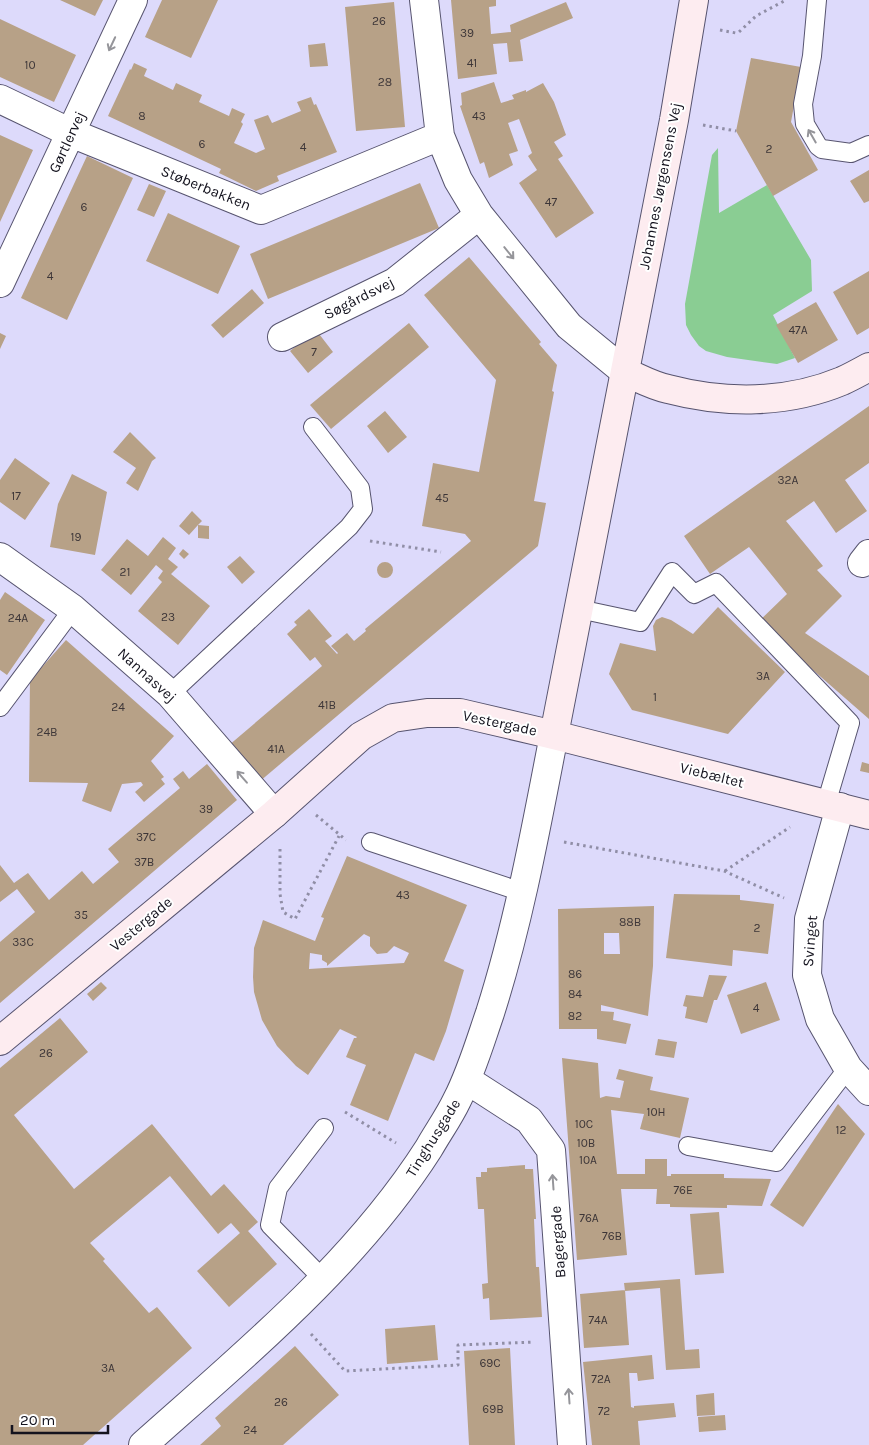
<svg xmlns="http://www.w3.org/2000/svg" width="869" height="1445" viewBox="0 0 869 1445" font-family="Karla,sans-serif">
  <rect width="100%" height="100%" fill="#dddafb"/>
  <path fill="#8acd93" d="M718,148L719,213L767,185L811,260L812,291L773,315L795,358L777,364L727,357L706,351L699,346L691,335L686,325L685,304L712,155Z"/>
  <path fill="#b7a187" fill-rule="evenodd" d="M60,0H103L95,16Z
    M162,0H218L191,58L145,37Z
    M451,0H496V6L489,7L491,34L511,32L510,25L566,2L573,18L520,40L523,61L509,62L507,43L493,44L497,74L458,79Z
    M394,2L405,127L356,131L345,7Z
    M0,19L76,55L54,102L0,77Z
    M325,43L328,66L310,67L308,45Z
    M751,58L801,67L791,122L818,170L773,196L736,131Z
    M134,63L147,69L144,76L173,90L176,83L202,95L199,102L229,116L232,108L245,114L241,122L243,124L234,143L256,153L265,149L254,120L268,115L272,123L301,111L297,102L311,97L314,105L316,104L337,152L277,176L279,181L256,191L219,173L221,169L108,116L130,69L131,70Z
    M494,82L501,103L514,99L512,95L526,90V92L543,83L554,102L566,135L554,142L563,156L558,159L594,213L556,238L519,183L537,170L528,156L532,153L519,119L508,123L518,151L509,154L513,165L489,178L484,162L480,164L460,106L462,105L461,93Z
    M0,135L33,150L0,222Z
    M87,156L133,178L67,320L21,298Z
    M869,170V201L864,203L850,181Z
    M420,183L439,228L268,299L250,254Z
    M149,184L166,191L154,217L137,210Z
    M168,213L240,246L218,294L146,261Z
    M469,257L541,342L539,344L557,365L552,391L554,392L534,501L546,503L538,546L259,782L228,746L322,666L315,657L310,661L287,634L297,625L294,622L309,609L332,636L325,641L337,654L338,653L331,646L347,633L354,641L366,631L365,629L471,541L465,534L422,526L433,463L479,472L496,380L424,295Z
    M869,271V328L857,335L833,292Z
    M252,289L264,303L223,338L211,325Z
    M816,302L838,340L798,363L776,325Z
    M409,323L429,347L331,429L310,405Z
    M316,330L333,352L308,373L290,351Z
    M0,333L6,336L0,349Z
    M869,406V463L845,480L867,511L836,533L814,501L786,521L823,566L817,570L842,596L805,633L869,676V719L758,622L787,594L749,547L710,574L684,536Z
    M385,411L407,437L388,453L367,426Z
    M130,432L156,458L152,461L138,491L126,483L136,468L113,452Z
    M15,458L50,483L25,520L0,502V480Z
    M72,474L107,492L95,555L50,547L58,504Z
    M192,511L202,521L198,525L209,526V539L198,538V525L189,535L179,526Z
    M163,537L176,548L168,559L178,567L171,574L210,606L178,645L138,611L162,582L158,578L163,571L156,565L131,595L101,570L127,539L148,556Z
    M183,549L189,554L184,559L179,554Z
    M240,556L255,572L242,584L227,567Z
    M377 570a8 8 0 1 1 16 0a8 8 0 1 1-16 0Z
    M5,592L45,620L7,675L0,670V600Z
    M718,607L785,672L728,734L632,710L609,674L620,643L656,651L653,626L656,620L662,617L671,620L693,634Z
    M66,640L174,736L151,761L164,777L161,779L165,784L144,802L135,792L143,785L141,782L122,784L111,812L82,801L88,783L29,782L30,676H34Z
    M862,762L869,764V773L860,771Z
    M207,764L237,800L0,1003V942L35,912L17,889L0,902V865L14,883L28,873L49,900L82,871L93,884L119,862L108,849L180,788L173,779L183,771L189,779Z
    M347,856L467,905L444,961L464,970L446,1031L434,1061L415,1053L388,1121L350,1105L366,1065L346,1057L354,1038H356L357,1037L340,1029L308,1075L296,1066L277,1046L262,1020L254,992L253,977L254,948L263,920L315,941L324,918L321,917ZM364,934L370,937V946L377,954L387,953L394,946L409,953L404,963L309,969L310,953L322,955V960L327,963V966Z
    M674,894L740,895V900L774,904L768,954L733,950L732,966L666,958Z
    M654,906L653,966L648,1016L601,1005V1011L614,1012L613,1020L631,1024L626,1044L597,1039V1029H559L558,909ZM604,933H619L620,954H604Z
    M709,975L727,976L717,1000H714L707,1023L685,1018L687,1007L683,1006L686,995L703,997Z
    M101,982L107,988L93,1001L87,994Z
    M766,982L780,1020L741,1034L727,995Z
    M60,1018L88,1052L14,1115L74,1189L152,1124L211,1196L224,1184L258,1222L248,1231L277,1264L229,1307L197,1271L240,1233L231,1223L218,1234L170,1176L90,1243L105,1259L103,1261L149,1313L157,1307L192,1348L83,1445H0V1068Z
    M658,1039L677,1042L674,1058L655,1055Z
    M562,1058L598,1063L600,1098L606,1096L620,1098L624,1081L616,1079L619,1069L653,1077L650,1090L689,1098L680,1138L640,1129L644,1114L611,1110L617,1174H645V1159H667V1176H671V1174H724V1178L771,1179L762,1206L727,1205V1208L670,1207V1204H656L657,1189H621L627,1255L577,1260Z
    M838,1104L865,1134L803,1227L770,1205Z
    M525,1165V1169H533L536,1219H534L536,1267H539L542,1317L490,1320L489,1298L483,1299L482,1284L488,1283L484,1209H478L476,1177H481V1172H487V1168Z
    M719,1212L724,1273L695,1275L690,1214Z
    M680,1279L685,1350L699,1349L700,1368L666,1370L660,1288L625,1291L624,1283Z
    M625,1290L629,1345L584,1348L580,1294Z
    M435,1325L438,1360L387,1364L385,1329Z
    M295,1346L339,1395L283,1445H200L221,1426L215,1418Z
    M510,1348L515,1445H469L464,1351Z
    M652,1355L654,1379L638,1381L637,1373H629L631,1407L634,1408V1406L674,1403L676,1417L638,1421L640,1445H592L583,1362Z
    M714,1393L715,1415L697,1416L696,1395Z
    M725,1415L726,1430L699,1432L698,1417Z"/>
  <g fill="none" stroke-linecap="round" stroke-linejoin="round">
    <g stroke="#57546f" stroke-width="20">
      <path id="lane" d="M817,0L812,56L803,104L805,124L818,146L822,149L851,153L869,145
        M579,609L640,622L672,572L694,594L716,583L850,723L826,804
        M170,694L349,527L363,509L360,488L313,427
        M0,707L73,609
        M371,842L522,892
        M688,1146L776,1162L848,1068
        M323,1279L270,1225L278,1188L324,1128"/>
    </g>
    <g stroke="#57546f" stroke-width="30">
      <path id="street" d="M424,0L440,136L458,180L479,215L569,326L625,372
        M0,99L71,133L261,210L440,136
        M0,283L133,0
        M282,337L395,282L479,215
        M0,557L73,609L170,694L274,814
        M862,563L869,554
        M840,807L809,919L807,975L820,1019L848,1068L869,1091
        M467,1080L529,1120L551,1150L572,1445
        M143,1445C245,1354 355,1264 429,1148C438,1132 449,1117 457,1100C471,1073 480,1042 490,1013C519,922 536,828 554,735"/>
    </g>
    <g stroke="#57546f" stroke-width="30">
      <path id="secondary" d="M625,372C639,378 653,386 668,389C725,404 787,404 842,381C851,377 860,372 869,367
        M554,735L674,120L694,0
        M0,1041L274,814L361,736L393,718L427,713H460L554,735L869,815"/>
    </g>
    <path stroke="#908ea6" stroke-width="3" stroke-dasharray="2.5 4" stroke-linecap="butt" d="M720,30L736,33L739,32L756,16L786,0
      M703,125L736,131
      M370,541L441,552
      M316,815L346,840
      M564,842L724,871L784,898
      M280,849V894L283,912L295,919L339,836
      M725,871L790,827
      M345,1112L396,1143
      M311,1334L345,1371L458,1365V1345L534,1342"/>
    <use href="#lane" stroke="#fff" stroke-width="18"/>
    <use href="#street" stroke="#fff" stroke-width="28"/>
    <use href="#secondary" stroke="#fdecf0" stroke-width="28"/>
  </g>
  <defs><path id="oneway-shaft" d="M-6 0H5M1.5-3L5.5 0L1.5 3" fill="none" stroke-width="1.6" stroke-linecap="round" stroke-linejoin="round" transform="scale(1.25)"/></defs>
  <g stroke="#95959a">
    <use href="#oneway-shaft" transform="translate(112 44) rotate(115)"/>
    <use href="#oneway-shaft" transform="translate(812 136) rotate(-120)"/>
    <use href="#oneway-shaft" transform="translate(509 253) rotate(51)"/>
    <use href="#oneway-shaft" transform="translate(242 777) rotate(-131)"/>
    <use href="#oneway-shaft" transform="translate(553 1182) rotate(-94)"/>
    <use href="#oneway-shaft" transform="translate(569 1396) rotate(-94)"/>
  </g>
  <g text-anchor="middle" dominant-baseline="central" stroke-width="4" stroke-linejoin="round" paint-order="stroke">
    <g font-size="12" fill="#3d3638">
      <text x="379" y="21">26</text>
      <text x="467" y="33">39</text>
      <text x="472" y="63">41</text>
      <text x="30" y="65">10</text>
      <text x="385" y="82">28</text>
      <text x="142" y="116">8</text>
      <text x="479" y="116">43</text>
      <text x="202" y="144">6</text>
      <text x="303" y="147">4</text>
      <text x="769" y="149">2</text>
      <text x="551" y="202">47</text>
      <text x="84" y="207">6</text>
      <text x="50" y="276">4</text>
      <text x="798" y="330">47A</text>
      <text x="314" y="352">7</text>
      <text x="788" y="480">32A</text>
      <text x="16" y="496">17</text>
      <text x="442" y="498">45</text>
      <text x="76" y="537">19</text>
      <text x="125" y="572">21</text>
      <text x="168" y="617">23</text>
      <text x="18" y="618">24A</text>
      <text x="763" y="676">3A</text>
      <text x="655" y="697">1</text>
      <text x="327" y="705">41B</text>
      <text x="118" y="707">24</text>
      <text x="47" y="732">24B</text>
      <text x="276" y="749">41A</text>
      <text x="206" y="809">39</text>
      <text x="146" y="837">37C</text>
      <text x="144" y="862">37B</text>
      <text x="403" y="895">43</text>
      <text x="81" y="915">35</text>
      <text x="630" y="922">88B</text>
      <text x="757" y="928">2</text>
      <text x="23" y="942">33C</text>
      <text x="575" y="974">86</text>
      <text x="575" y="994">84</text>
      <text x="756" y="1008">4</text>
      <text x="575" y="1016">82</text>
      <text x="46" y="1053">26</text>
      <text x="656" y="1112">10H</text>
      <text x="584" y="1124">10C</text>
      <text x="841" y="1130">12</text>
      <text x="586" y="1143">10B</text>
      <text x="588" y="1160">10A</text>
      <text x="683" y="1190">76E</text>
      <text x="589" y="1218">76A</text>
      <text x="612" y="1236">76B</text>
      <text x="598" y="1320">74A</text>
      <text x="490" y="1363">69C</text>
      <text x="108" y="1368">3A</text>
      <text x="601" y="1379">72A</text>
      <text x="281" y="1402">26</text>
      <text x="493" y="1409">69B</text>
      <text x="604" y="1411">72</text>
      <text x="250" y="1430">24</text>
    </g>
    <g font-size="15" fill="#14131e" stroke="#fff">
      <text transform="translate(67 142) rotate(-65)">Gørtlervej</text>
      <text transform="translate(660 186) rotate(-79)">Johannes Jørgensens Vej</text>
      <text transform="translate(206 188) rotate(22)">Støberbakken</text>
      <text transform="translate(359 298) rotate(-27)">Søgårdsvej</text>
      <text transform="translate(147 675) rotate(42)">Nannasvej</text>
      <text transform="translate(500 723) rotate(12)">Vestergade</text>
      <text transform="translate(712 775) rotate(14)">Viebæltet</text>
      <text transform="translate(141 924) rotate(-40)">Vestergade</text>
      <text transform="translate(810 941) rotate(-85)">Svinget</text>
      <text transform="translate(433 1138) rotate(-58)">Tinghusgade</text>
      <text transform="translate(558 1242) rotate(-94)">Bagergade</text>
    </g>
  </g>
  <path d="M12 1425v8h96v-8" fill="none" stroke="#14131e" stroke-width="2.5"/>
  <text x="20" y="1425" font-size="15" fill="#14131e" stroke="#ffffff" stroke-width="4" paint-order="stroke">20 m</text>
</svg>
